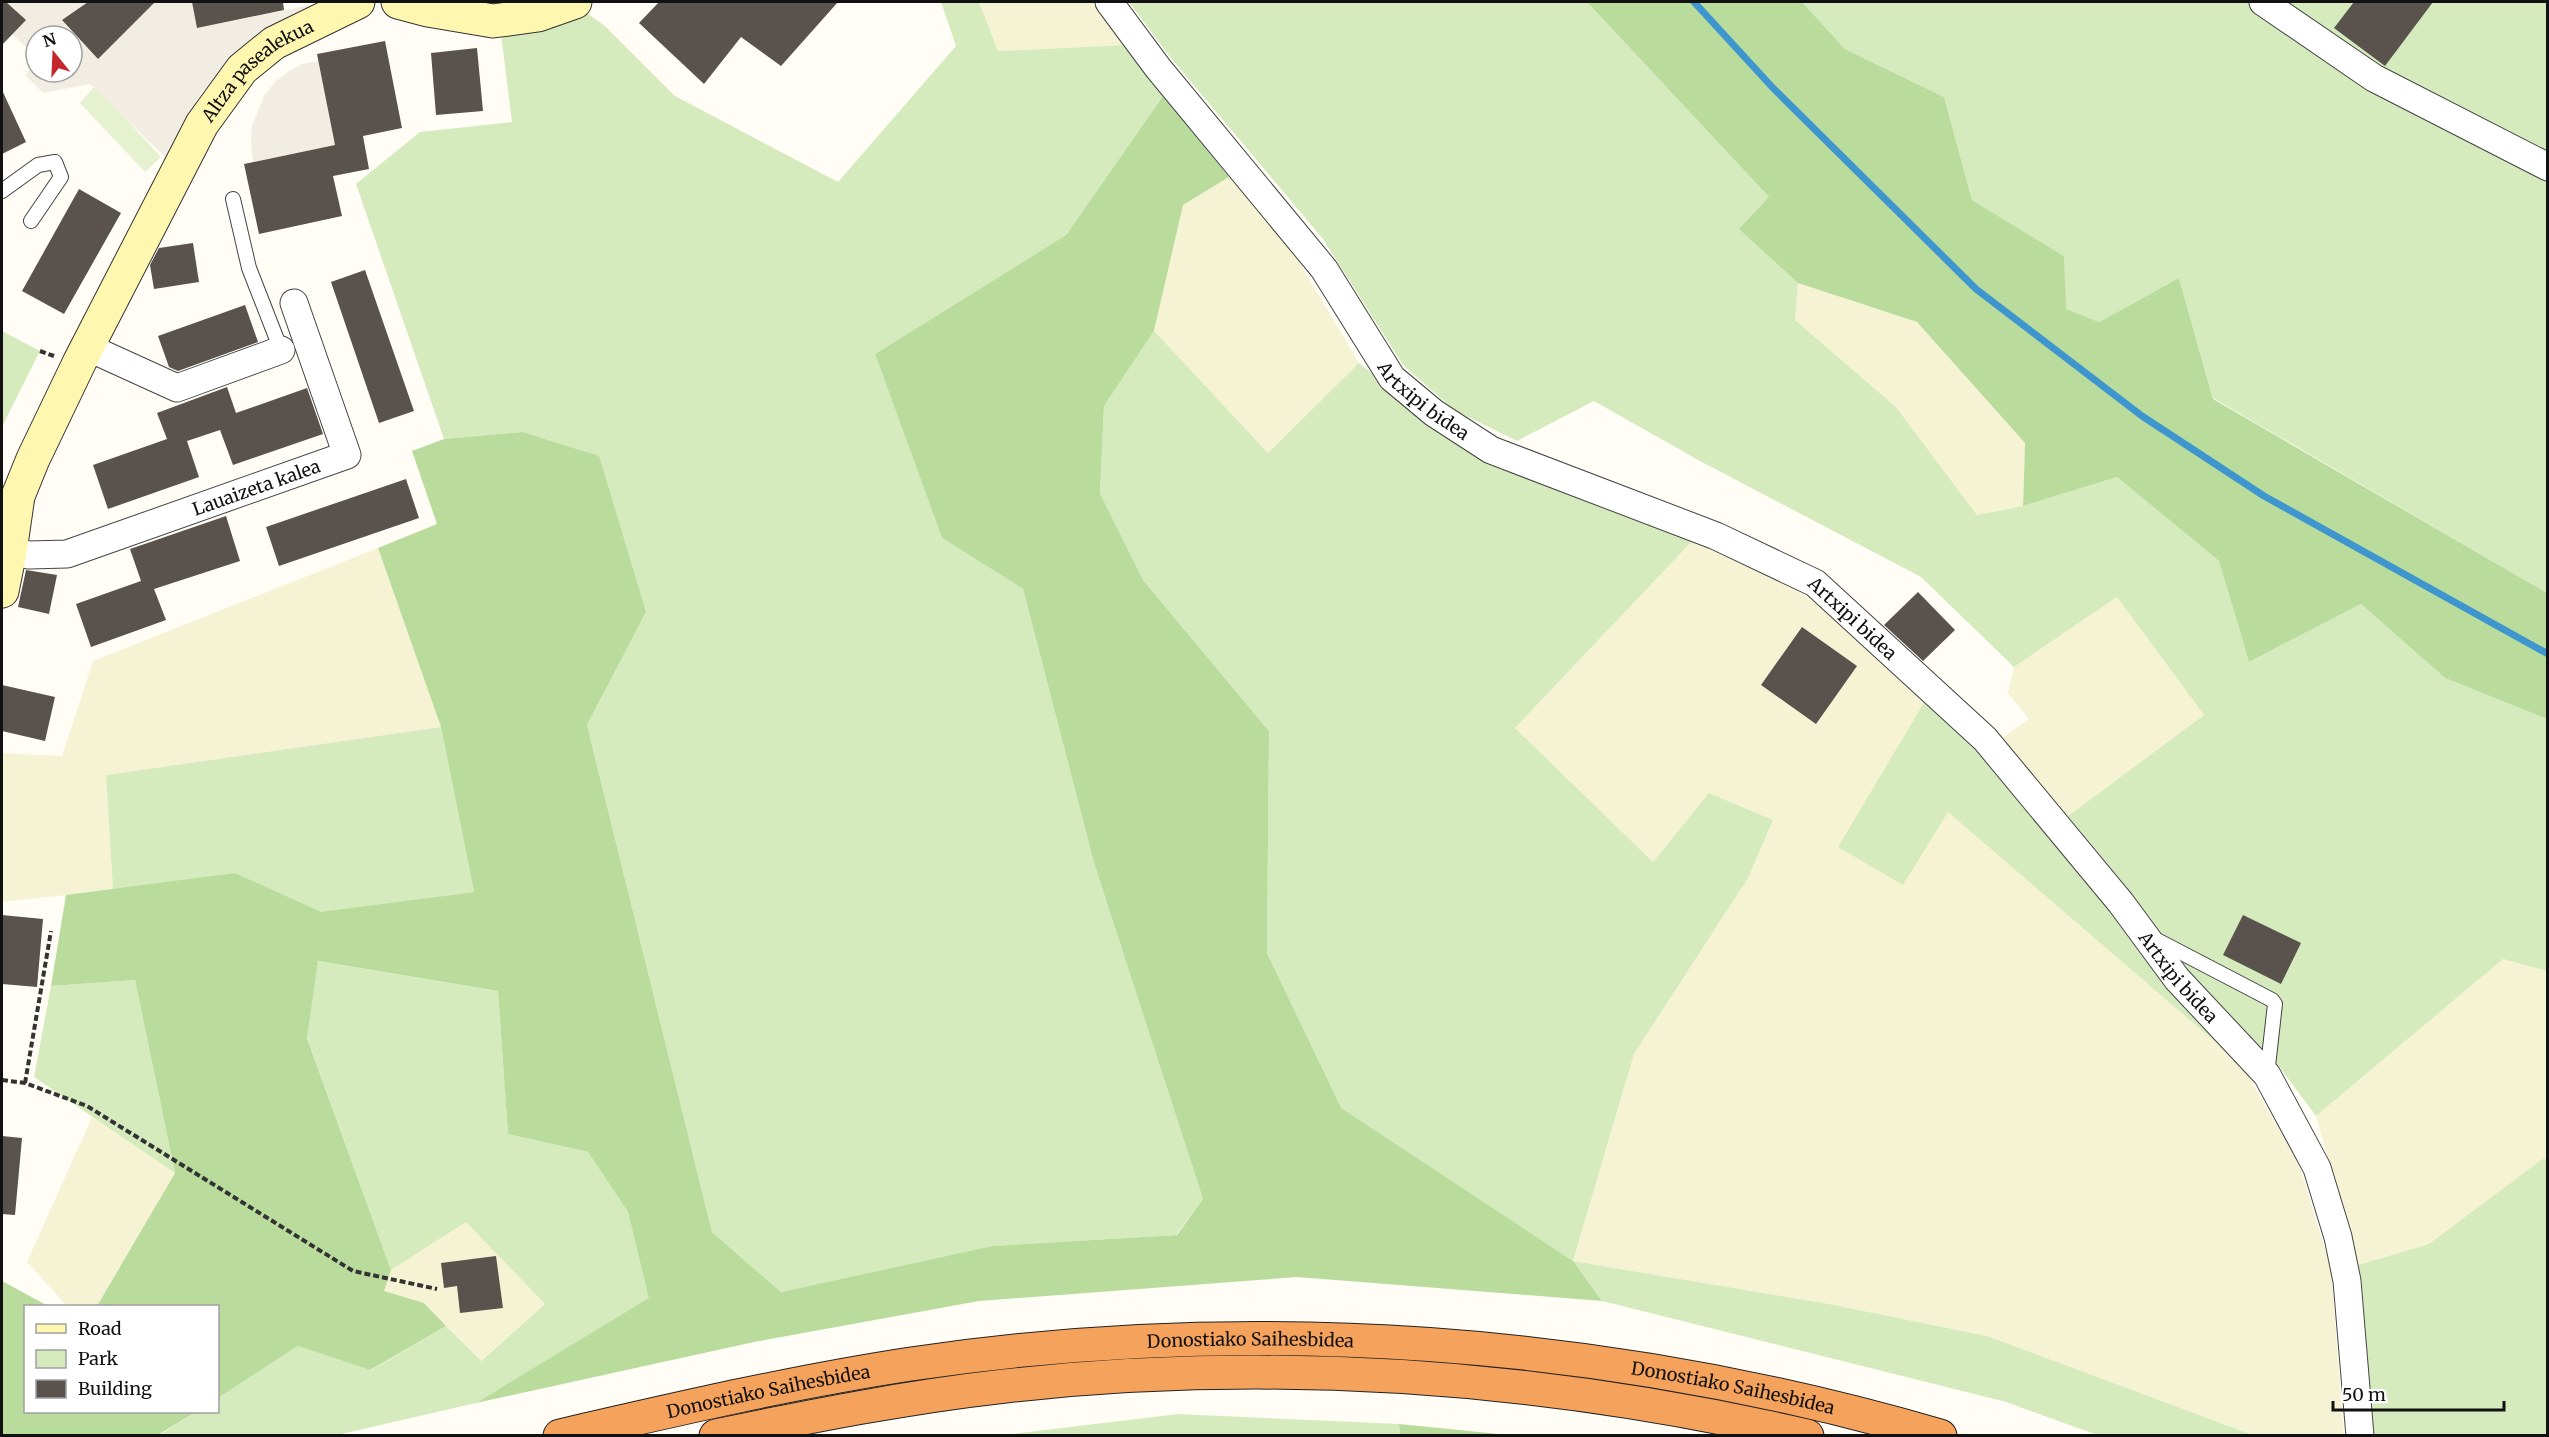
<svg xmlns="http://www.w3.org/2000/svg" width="2549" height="1437" viewBox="0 0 2549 1437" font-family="Merriweather,serif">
  <rect width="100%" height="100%" fill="#fffdf5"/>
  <path fill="#f6f3d4" d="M979,2H1095L1126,45L998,51Z
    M1229,177L1289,245L1359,363L1268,453L1154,332L1183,205Z
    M1798,283L1917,322L2025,443L2023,506L1977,515L1896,407L1795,320Z
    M1696,537L1796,589L1861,637L1928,696L1948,811L2242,1065L2299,1164L2331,1269L2344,1435H2253L1987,1336L1829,1304L1573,1261L1634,1054L1748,878L1773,820L1709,793L1653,862L1515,728Z
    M378,548L441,727L106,775L113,890L2,902V753L62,756L93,661Z
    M2117,597L2204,715L2068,816L1999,740L2029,719L2008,693L2014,667Z
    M2503,959L2547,971V1161L2544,1159L2429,1244L2358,1265L2316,1116Z
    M93,1115L175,1173L97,1306H67L27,1262Z
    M466,1222L545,1304L480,1361L424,1303L384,1291L391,1270Z"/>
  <path fill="#d5ebbd" d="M941,2H979L998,51L1126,45L1163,96L1066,235L875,354L942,538L1023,589L1094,863L1203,1199L1176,1235L992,1246L781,1292L712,1232L587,725L646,612L522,432L444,439L356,184L420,132L512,122L501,34L581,9L605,26L675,96L838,182L956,46Z
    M1129,2H1587L1770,198L1740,229L1798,283L1795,320L1896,407L1977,515L2023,506L2117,477L2219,561L2249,662L2361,604L2445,678L2547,719V971L2503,959L2316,1116L2278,1065L2187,978L2126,886L2068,816L2204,715L2117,597L2014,667L1921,577L1700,461L1594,401L1517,441L1454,410L1403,365L1323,239L1170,57Z
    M1802,2H2547V593L2213,398L2179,278L2099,322L2065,309L2064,256L1972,200L1944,97L1845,49Z
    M2,331L40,351L2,427Z
    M1154,331L1268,453L1359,363L1463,446L1696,537L1515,728L1653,862L1709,793L1773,820L1748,878L1634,1054L1573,1261L1829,1304L1987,1336L2253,1435H2097L2006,1402L1602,1301L1573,1261L1341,1109L1267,953L1269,731L1143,580L1100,493L1104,406Z
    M1928,696L1977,742L2242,1065L1948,812L1903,885L1838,847Z
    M441,727L474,892L321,913L235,873L113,890L106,775Z
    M317,961L498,991L508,1134L588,1152L628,1212L650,1298L476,1403L337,1435L158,1436L196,1412H218V1398L298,1346L371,1370L446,1326L481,1361L545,1304L466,1222L391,1270L307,1037Z
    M135,980L175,1173L34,1077L51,986Z
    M2544,1158L2547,1161V1435H2370L2358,1265L2429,1244Z
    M1178,1414L1399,1424L1400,1435L996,1436Z"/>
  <path fill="#b9dc9c" d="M1587,2H1802L1845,49L1944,97L1972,200L2064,256L2066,309L2099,322L2179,278L2213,399L2547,593V719L2445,678L2361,604L2249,662L2219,561L2117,477L2023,506L2025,443L1917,322L1798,283L1739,229L1769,197Z
    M1163,96L1229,177L1183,205L1154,331L1104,406L1100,493L1143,580L1269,731L1267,953L1341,1108L1573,1261L1602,1301L1297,1277L979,1301L754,1342L476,1403L649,1298L628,1212L588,1152L508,1134L498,991L318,961L307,1038L391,1270L384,1291L424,1303L446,1326L370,1370L298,1346L218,1398V1306H97L175,1173L135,980L51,986L66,895L235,873L321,912L474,892L441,727L378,548L437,524L412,451L444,439L522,432L599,456L646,612L587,725L712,1232L781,1292L992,1246L1177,1235L1203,1199L1094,863L1023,589L942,538L875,354L1066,235Z
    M2,1281L48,1306H26V1412H196L158,1435H2Z
    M1399,1424L1509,1435H1400Z"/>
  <path fill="#e6f2cf" d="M95,86L161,157L145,172L80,103Z"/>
  <path fill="#f1ede2" d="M6,2H88L62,21L98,58L149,7L144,2H192L198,28L325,2L255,40L201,93L166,158L90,84L43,93L25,75L36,64V72H72V36H36V56L12,34L25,20Z
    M319,61L335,145L253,162L251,144L252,126L264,96L275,82L289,71L302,64Z"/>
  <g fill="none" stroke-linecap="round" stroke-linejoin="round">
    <path stroke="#3f96cf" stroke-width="7" d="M1694,2L1773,88L1976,289L2142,416L2264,496L2548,654"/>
  </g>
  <path fill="#5a524d" d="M2,2H6L26,20L2,45Z
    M88,2H155L98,59L62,20Z
    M192,2H283L284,10L197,28Z
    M659,2H838L781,66L741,37L704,84L639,23Z
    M2354,2H2433L2385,66L2334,28Z
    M385,41L402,128L363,136L369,169L333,176L342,216L259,234L244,164L335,145L317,54Z
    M477,48L483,111L436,115L431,53Z
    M2,90L26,142L2,154Z
    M79,189L121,213L64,314L22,291Z
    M193,243L199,282L154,289L150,265L159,248Z
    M365,270L414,411L379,423L331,282Z
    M245,305L258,342L178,371L169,367L158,336Z
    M227,387L236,413L307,388L323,434L233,465L220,430L187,441L199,477L108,509L93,465L167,439L157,413Z
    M406,479L419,518L279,566L266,527Z
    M226,516L240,561L154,589L166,620L91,647L76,604L141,581L130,549Z
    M26,570L57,575L49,614L18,607Z
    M1918,592L1955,630L1923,661L1884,625Z
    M1802,627L1857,666L1816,724L1761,685Z
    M2,685L55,697L45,741L2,731Z
    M2,915L43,919L37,987L2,984Z
    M2243,915L2301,943L2281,984L2223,955Z
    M2,1136L22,1138L15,1215L2,1214Z
    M496,1256L503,1308L460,1313L457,1286L444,1288L441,1263Z"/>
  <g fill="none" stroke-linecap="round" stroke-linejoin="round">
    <g stroke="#444" stroke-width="16">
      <path id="lane" d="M2,191L38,165L55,162L61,177L31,221
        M233,199L249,268L281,350
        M2155,939L2272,1000L2275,1004L2267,1075"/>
    </g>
    <g stroke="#444" stroke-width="29">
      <g id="street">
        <path id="s1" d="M1109,2L1158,68L1324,269L1392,378L1434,413L1491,450L1716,536L1815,583L1985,739L2121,903L2177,979L2267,1075L2317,1168L2338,1237L2347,1281L2360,1436"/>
        <path d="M2263,2L2374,78L2548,167"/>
        <path d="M87,347L177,388L281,350"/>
        <path id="s2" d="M10,551L29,555L67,554L347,455L294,303"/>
      </g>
    </g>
    <g stroke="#333" stroke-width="35">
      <g id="secondary">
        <path d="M398,2L428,10L493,21L538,15L575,2"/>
        <path id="s3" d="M2,591L10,551L18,496L33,459L80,361L202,124L242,69L274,43L358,2"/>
      </g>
    </g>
    <g stroke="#222" stroke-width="35">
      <g id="highway">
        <path id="s4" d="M560,1436C677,1409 793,1382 911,1364C1253,1313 1608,1339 1940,1436"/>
        <path d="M716,1436C811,1416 907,1397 1005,1386C1273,1356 1544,1376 1807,1436"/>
      </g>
    </g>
    <path stroke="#333" stroke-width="4" stroke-dasharray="6 3" stroke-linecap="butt" d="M40,351L54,356
      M2,1080L25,1083L87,1106L353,1271L437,1289
      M25,1083L51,931"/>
    <use href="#lane" stroke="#fff" stroke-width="14"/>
    <use href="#street" stroke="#fff" stroke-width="27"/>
    <use href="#secondary" stroke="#fff6b0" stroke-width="33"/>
    <use href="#highway" stroke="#f5a25d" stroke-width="33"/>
  </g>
  <g text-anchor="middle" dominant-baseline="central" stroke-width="6" stroke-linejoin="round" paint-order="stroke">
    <g font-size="18" fill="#111" stroke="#fff">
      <text stroke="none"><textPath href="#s3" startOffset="590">Altza pasealekua</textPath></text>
      <text stroke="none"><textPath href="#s1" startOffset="510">Artxipi bidea</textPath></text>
      <text stroke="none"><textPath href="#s2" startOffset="258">Lauaizeta kalea</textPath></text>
      <text stroke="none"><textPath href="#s1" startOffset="996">Artxipi bidea</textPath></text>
      <text stroke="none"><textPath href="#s1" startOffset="1482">Artxipi bidea</textPath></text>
      <text stroke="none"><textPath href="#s4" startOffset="699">Donostiako Saihesbidea</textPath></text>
      <text stroke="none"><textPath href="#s4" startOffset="1185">Donostiako Saihesbidea</textPath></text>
      <text stroke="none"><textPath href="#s4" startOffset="213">Donostiako Saihesbidea</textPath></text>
    </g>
  </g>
  <rect width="2549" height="1437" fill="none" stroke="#111111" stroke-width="6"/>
  <rect x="24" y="1305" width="195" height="108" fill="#ffffff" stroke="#a0a0a0" stroke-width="1.5"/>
  <rect x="36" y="1324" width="30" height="9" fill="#fff6b0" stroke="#a0a0a0" stroke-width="1.5"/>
  <text x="78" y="1335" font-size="18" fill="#111111">Road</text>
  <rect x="36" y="1350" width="30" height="18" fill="#d5ebbd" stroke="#a0a0a0" stroke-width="1.5"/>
  <text x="78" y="1365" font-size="18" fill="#111111">Park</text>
  <rect x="36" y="1380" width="30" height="18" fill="#5a524d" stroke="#a0a0a0" stroke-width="1.5"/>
  <text x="78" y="1395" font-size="18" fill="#111111">Building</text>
  <g transform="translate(54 54) rotate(342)"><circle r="28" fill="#ffffff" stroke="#a0a0a0" stroke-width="1.5"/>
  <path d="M0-4.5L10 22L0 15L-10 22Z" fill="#c4262e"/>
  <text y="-9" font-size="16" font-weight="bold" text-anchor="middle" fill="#111111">N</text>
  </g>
  <path d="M2333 1401v9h171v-9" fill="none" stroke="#111111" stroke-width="3"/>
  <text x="2342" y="1401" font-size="18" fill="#111111" stroke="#ffffff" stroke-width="4.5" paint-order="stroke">50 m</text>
</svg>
